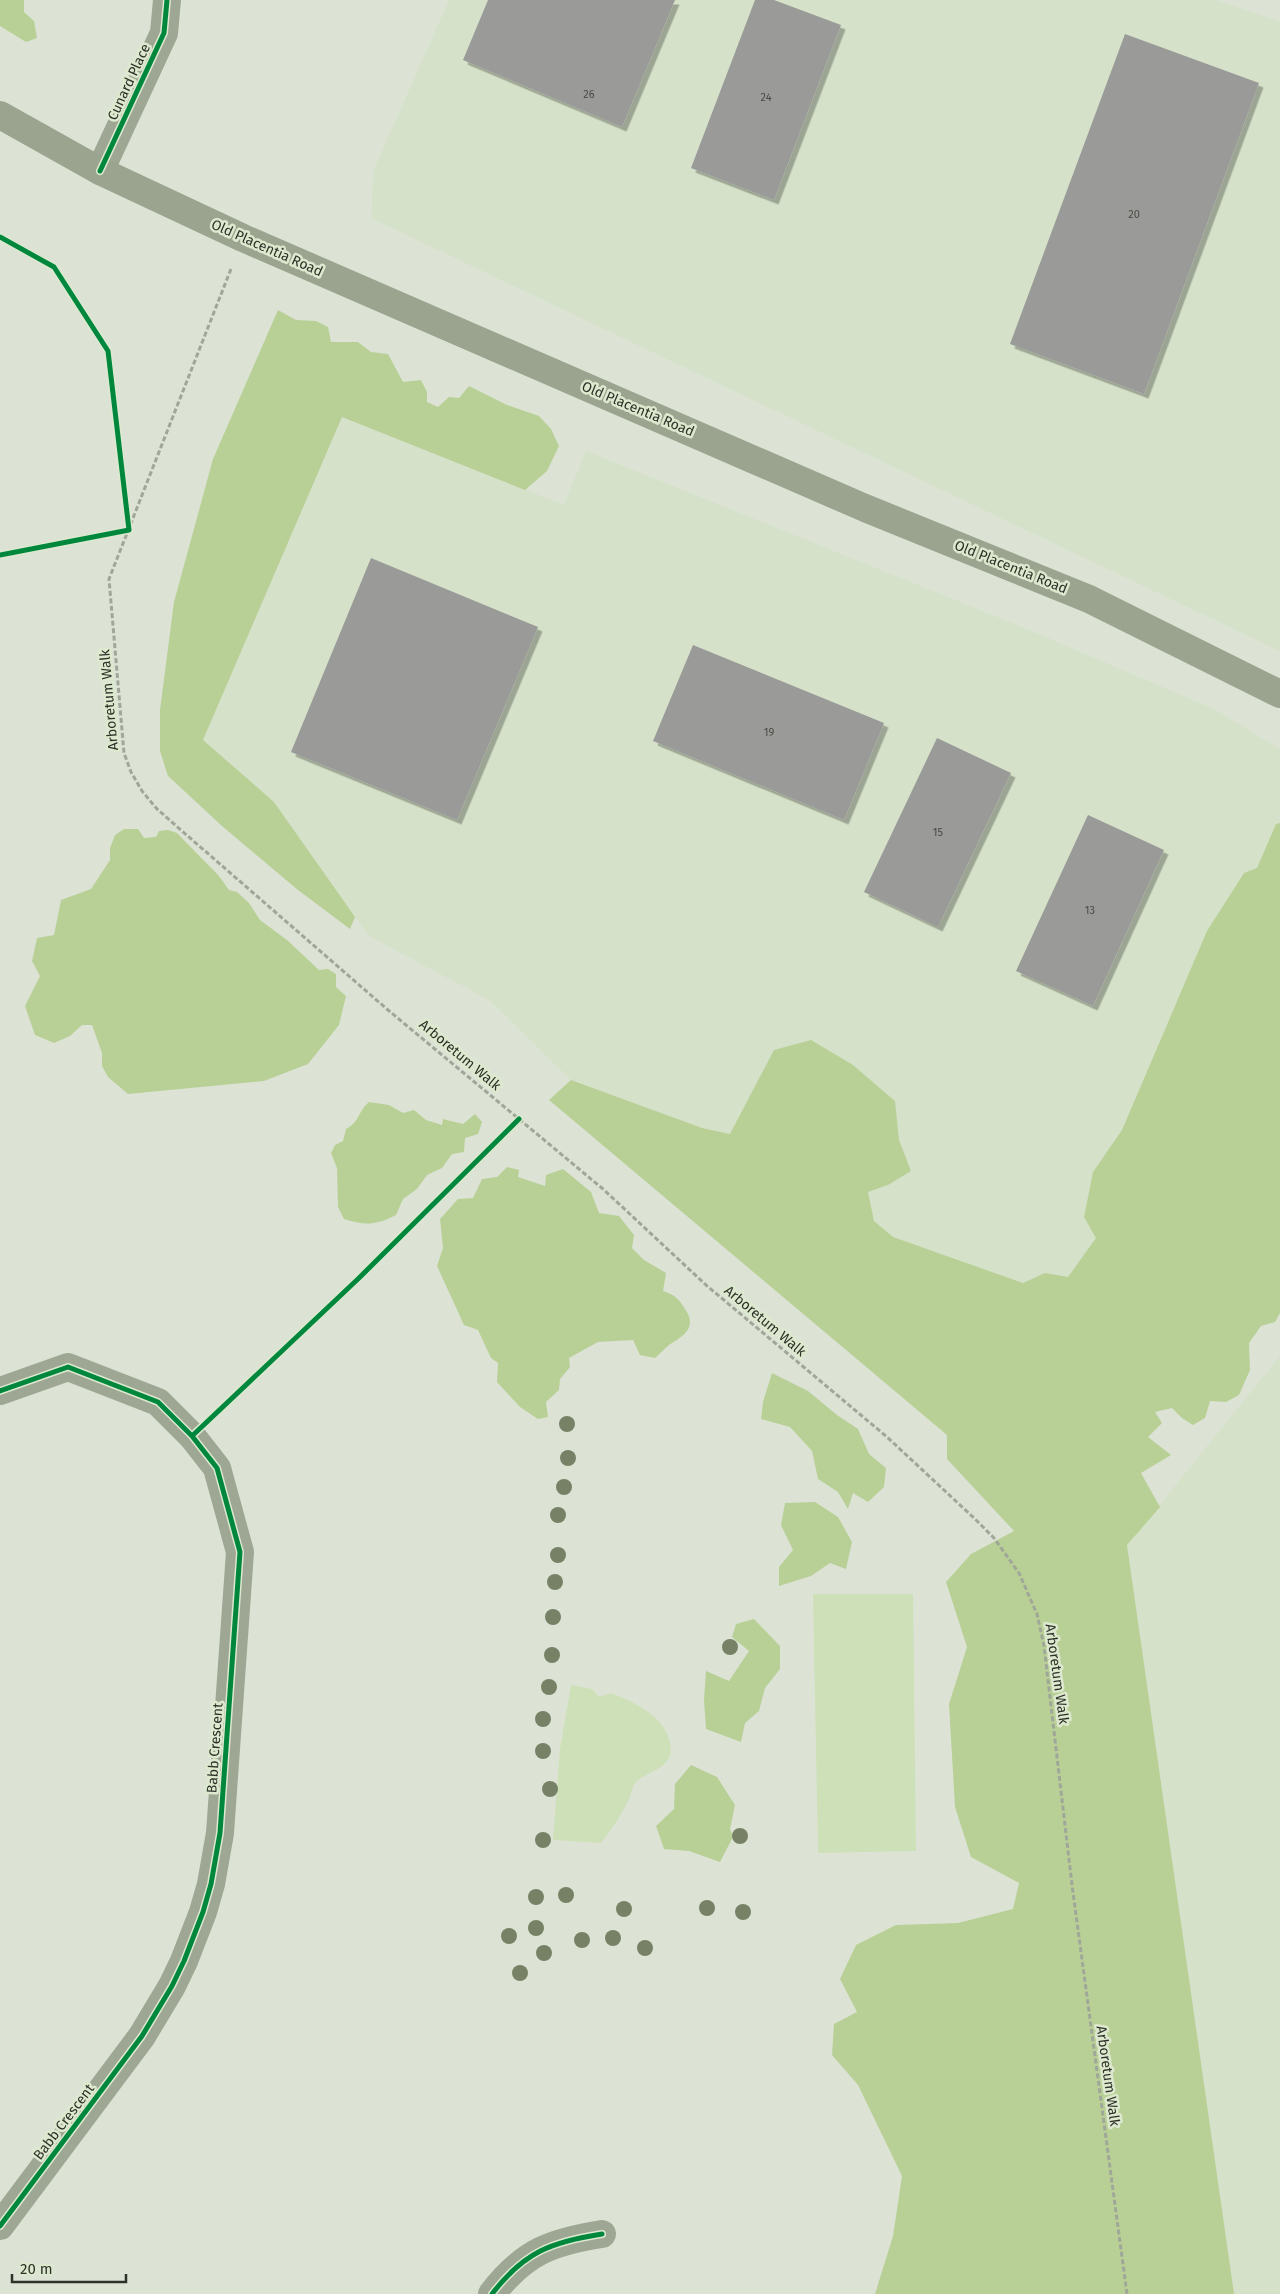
<svg xmlns="http://www.w3.org/2000/svg" width="1280" height="2294" viewBox="0 0 1280 2294" font-family="'Fira Sans',sans-serif">
  <defs>
    <filter id="shadow"><feDropShadow dx="4.5" dy="4.5" stdDeviation="0" flood-color="#0004"/></filter>
  </defs>
  <rect width="100%" height="100%" fill="#dce3d5"/>
  <path fill="#d5e1c8" d="M449,0H1217L1280,22V651L371,218L374,169Z
    M342,417L564,505L586,451L1020,626L1214,709L1280,749V823L1276,824L1257,868L1175,1005L1122,1130L1093,1172L1084,1217L1096,1238L1068,1277L1045,1273L1023,1283L893,1237L874,1221L868,1192L888,1185L911,1171L899,1140L895,1101L853,1065L774,1050L731,1134L702,1128L571,1080L489,1000L369,936L330,882L203,740Z
    M1280,1356V2294H1234L1127,1545Z"/>
  <path fill="#cee0b8" d="M813,1594H913L916,1851L818,1853Z
    M571,1685L592,1689L599,1697L611,1693C634,1702 665,1716 670,1743C671,1750 672,1755 667,1761C660,1771 643,1774 635,1783C632,1787 631,1796 628,1801C621,1816 611,1830 601,1843L553,1840L560,1749Z"/>
  <path fill="#b8d096" d="M0,0H24V12L34,21L37,38L26,42L0,26Z
    M278,310L296,320L316,321L328,327L331,342H358L371,352L388,354L403,382L421,380L427,392V402L438,407L449,397L459,398L469,386L507,405L539,416L551,429L559,446L547,471L525,490L342,417L203,740L274,802L355,917L350,929L298,890L222,826L168,776L160,751V710L174,602L213,459Z
    M1280,823V1313L1275,1322L1261,1326L1249,1343L1250,1370L1239,1395L1226,1402L1210,1401L1205,1418L1193,1425L1182,1418L1172,1408L1155,1412L1162,1423L1148,1437L1171,1455L1141,1473L1160,1507L1127,1545L1234,2294H875L893,2236L902,2176L858,2085L832,2055L834,2024L857,2012L840,1979L856,1945L896,1925L958,1923L1013,1909L1019,1883L971,1857L955,1807L949,1704L967,1647L946,1582L971,1554L1014,1531L947,1459V1435L549,1100L571,1080L702,1128L730,1134L774,1050L811,1040L853,1065L895,1101L899,1140L911,1171L888,1185L868,1192L874,1221L893,1237L1023,1283L1045,1273L1068,1277L1096,1238L1084,1217L1093,1172L1122,1130L1207,931L1244,873L1257,868L1276,824Z
    M124,829H138L144,838L156,837L159,831L168,830L177,833L219,876L229,890L237,892L249,903L260,920L287,940L319,970L328,969L336,974V987L346,996L339,1025L308,1064L264,1081L128,1094L108,1077L102,1066V1053L92,1025H82L70,1036L54,1043L35,1035L25,1006L40,976L32,961L37,938L54,935L61,900L91,889L110,860V848L115,835Z
    M369,1102L389,1105L403,1113L414,1110L426,1120L442,1125L443,1119L463,1124L475,1114L482,1122L478,1134L465,1138L464,1152L452,1154L442,1168L427,1175L417,1189L403,1199L396,1215C377,1225 365,1226 344,1219L338,1207L337,1168L331,1153L335,1145L343,1141L346,1129C359,1123 358,1111 369,1102Z
    M507,1167L519,1170L518,1177L545,1186L546,1175L563,1169L591,1192L599,1213L619,1216L634,1235L632,1248L644,1260L666,1273L663,1291C675,1295 678,1298 685,1309C698,1328 683,1336 669,1345C664,1349 660,1354 655,1358L640,1355L633,1340L598,1342L569,1358L570,1367L560,1379L559,1390L546,1402L548,1417L538,1419L520,1407L497,1382L498,1363L491,1358L478,1330L464,1325L437,1266L443,1248L440,1219L458,1199L473,1198L482,1179L497,1177Z
    M772,1373L808,1391L837,1415L858,1429L869,1454L886,1468L884,1487L868,1502L853,1493L848,1509L838,1492L818,1479L812,1451L790,1427L761,1419L763,1402Z
    M815,1502L838,1517L852,1542L846,1569L830,1563L811,1576L779,1586V1567L793,1550L781,1525L785,1503Z
    M754,1619L780,1646V1669L765,1688L759,1711L745,1723L741,1742L706,1729L704,1700L706,1671L729,1681L749,1651L732,1637L736,1624Z
    M691,1765L717,1777L735,1805L730,1829L733,1837L720,1862L689,1851L664,1849L656,1826L674,1809L675,1784Z"/>
  <path fill="#9a9b99" filter="url(#shadow)" d="M488,0H675L622,127L463,60Z
    M755,0H774L841,25L774,200L691,168Z
    M1125,34L1259,83L1144,394L1010,344Z
    M371,558L538,627L457,820L291,752Z
    M693,645L884,723L844,820L653,741Z
    M937,738L1011,773L938,927L864,892Z
    M1088,815L1164,850L1093,1006L1016,971Z"/>
  <g fill="none" stroke-linecap="round" stroke-linejoin="round">
    <path stroke="#a0a799" stroke-width="3" stroke-dasharray="5 2.5" stroke-linecap="butt" d="M231,269L109,579L124,753L131,772L142,791L157,809L182,831L388,1010L603,1189L706,1285L887,1437L974,1518L994,1538L1019,1573L1037,1614L1044,1646L1072,1885L1127,2294"/>
    <path stroke="#9ea794" stroke-width="28" d="M100,171L164,33L167,0
      M0,1391L68,1367L158,1402L192,1436L217,1468L240,1552L220,1833L211,1884L203,1912L184,1961L172,1986L142,2036L0,2226
      M492,2294C524,2252 551,2242 602,2234"/>
    <path stroke="#9ba48f" stroke-width="28" d="M0,115L100,171L243,238L865,508L1089,599L1280,694"/>
    <g stroke="#dde9cf" stroke-width="8">
      <path id="cycleway" d="M100,171L164,33L167,0
        M0,237L54,267L108,351L129,530L0,555
        M0,1391L68,1367L158,1402L192,1436L217,1468L240,1552L220,1833L211,1884L203,1912L184,1961L172,1986L142,2036L0,2226
        M192,1436L359,1278L519,1119
        M492,2294C524,2252 551,2242 602,2234"/>
    </g>
    <use href="#cycleway" stroke="#00873e" stroke-width="5"/>
  </g>
  <g fill="#768165">
    <circle cx="567" cy="1424" r="8"/>
    <circle cx="568" cy="1458" r="8"/>
    <circle cx="564" cy="1487" r="8"/>
    <circle cx="558" cy="1515" r="8"/>
    <circle cx="558" cy="1555" r="8"/>
    <circle cx="555" cy="1582" r="8"/>
    <circle cx="553" cy="1617" r="8"/>
    <circle cx="730" cy="1647" r="8"/>
    <circle cx="552" cy="1655" r="8"/>
    <circle cx="549" cy="1687" r="8"/>
    <circle cx="543" cy="1719" r="8"/>
    <circle cx="543" cy="1751" r="8"/>
    <circle cx="550" cy="1789" r="8"/>
    <circle cx="740" cy="1836" r="8"/>
    <circle cx="543" cy="1840" r="8"/>
    <circle cx="566" cy="1895" r="8"/>
    <circle cx="536" cy="1897" r="8"/>
    <circle cx="707" cy="1908" r="8"/>
    <circle cx="624" cy="1909" r="8"/>
    <circle cx="743" cy="1912" r="8"/>
    <circle cx="536" cy="1928" r="8"/>
    <circle cx="509" cy="1936" r="8"/>
    <circle cx="613" cy="1938" r="8"/>
    <circle cx="582" cy="1940" r="8"/>
    <circle cx="645" cy="1948" r="8"/>
    <circle cx="544" cy="1953" r="8"/>
    <circle cx="520" cy="1973" r="8"/>
  </g>
  <g text-anchor="middle" dominant-baseline="central" stroke-width="5" stroke-linejoin="round" paint-order="stroke">
    <g font-size="11" fill="#484c44">
      <text x="589" y="94">26</text>
      <text x="766" y="97">24</text>
      <text x="1134" y="214">20</text>
      <text x="769" y="732">19</text>
      <text x="938" y="832">15</text>
      <text x="1090" y="910">13</text>
    </g>
    <g font-size="14" fill="#2d3128" stroke="#dde9cf">
      <text transform="translate(129 82) rotate(-65)">Cunard Place</text>
      <text transform="translate(267 248) rotate(24)">Old Placentia Road</text>
      <text transform="translate(638 409) rotate(23)">Old Placentia Road</text>
      <text transform="translate(1011 567) rotate(22)">Old Placentia Road</text>
      <text transform="translate(109 700) rotate(-95)">Arboretum Walk</text>
      <text transform="translate(460 1055) rotate(40)">Arboretum Walk</text>
      <text transform="translate(765 1321) rotate(40)">Arboretum Walk</text>
      <text transform="translate(1057 1674) rotate(82)">Arboretum Walk</text>
      <text transform="translate(215 1748) rotate(-86)">Babb Crescent</text>
      <text transform="translate(1108 2076) rotate(82)">Arboretum Walk</text>
      <text transform="translate(64 2122) rotate(-53)">Babb Crescent</text>
    </g>
  </g>
  <path d="M12 2274v8h114v-8" fill="none" stroke="#2d3128" stroke-width="2.5"/>
  <text x="20" y="2274" font-size="15" fill="#2d3128" stroke="#dde9cf" stroke-width="4" paint-order="stroke">20 m</text>
</svg>
